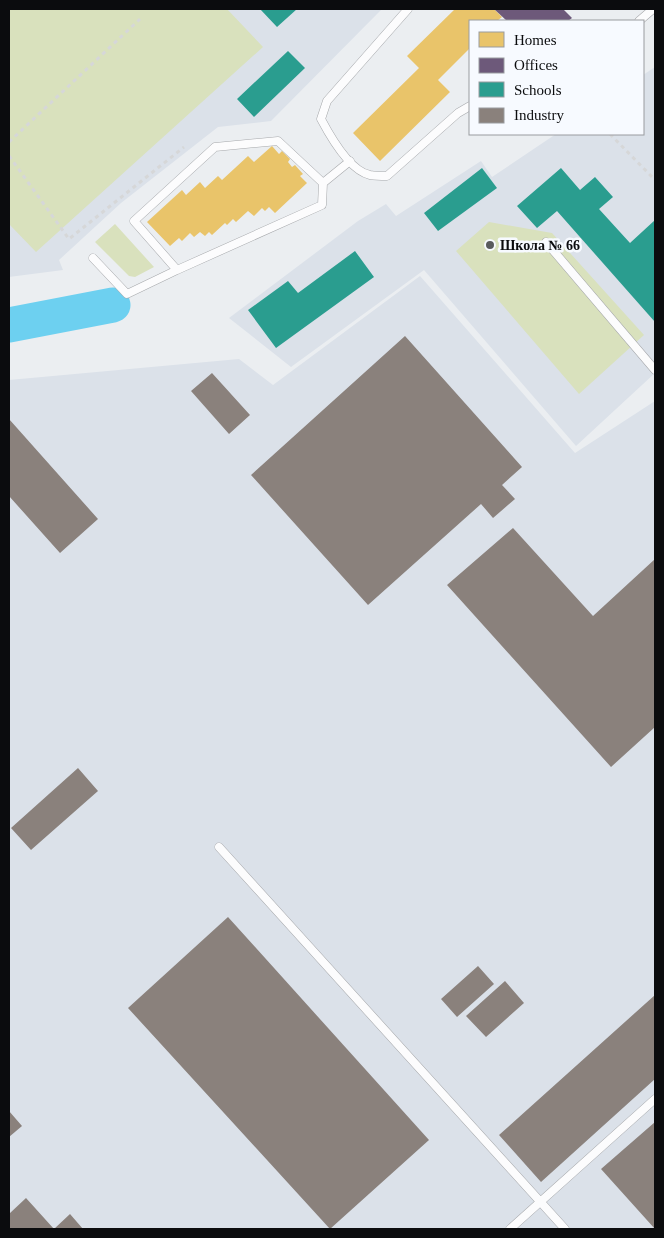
<svg xmlns="http://www.w3.org/2000/svg" width="664" height="1238" viewBox="0 0 664 1238" font-family="Georgia,serif">
  <rect width="100%" height="100%" fill="#ebeef1"/>
  <path fill="#dbe1e9" d="M9,9H382L271,121L218,127L121,203L59,260L63,270L9,277Z
    M655,67V373L576,446L424,270L291,367L229,318L358,221L386,204L396,216L481,161L492,177L556,134H643V75Z
    M420,276L575,453L655,401V1229H9V380L239,359L273,385Z"/>
  <path fill="#d9e1bd" d="M9,9H227L263,47L36,252L9,224Z
    M489,222L552,233L644,335L579,394L456,251Z
    M115,224L154,267L135,277L129,276L95,242Z"/>
  <path fill="#e9c46a" d="M455,9H494L502,17L497,21H470V48L438,80L450,92L380,161L353,133L419,68L407,56Z
    M272,146L279,154L282,151L290,159L288,162L292,167L295,165L303,174L300,176L307,183L275,213L269,207L265,211L262,208L254,216L248,211L236,222L233,219L227,225L225,223L212,235L209,232L205,236L200,232L194,237L190,233L182,241L179,238L170,246L147,222L182,190L186,195L200,182L205,188L218,176L222,180L248,156L254,162Z"/>
  <path fill="#6d597a" d="M494,9H563L572,18L568,21H507Z"/>
  <path fill="#2a9d8f" d="M260,9H297L277,27Z
    M288,51L305,68L254,117L237,99Z
    M482,168L497,188L438,231L424,213Z
    M561,168L580,190L595,177L613,197L599,209L630,243L655,220V322L557,211L537,228L517,206Z
    M355,251L374,277L276,348L248,310L288,281L298,293Z"/>
  <path fill="#8a817c" d="M405,336L522,467L502,485L515,499L493,518L481,504L368,605L251,475Z
    M212,373L250,415L229,434L191,391Z
    M9,419L98,519L60,553L9,496Z
    M513,528L593,616L655,559V727L611,767L447,585Z
    M78,768L98,791L31,850L11,828Z
    M228,917L429,1140L330,1229L128,1008Z
    M478,966L494,984L457,1017L441,999Z
    M505,981L524,1003L486,1037L466,1016Z
    M655,995V1079L541,1182L499,1135Z
    M9,1111L22,1126L9,1137Z
    M655,1122V1229L601,1169Z
    M26,1198L54,1229L70,1214L83,1229H9V1214Z"/>
  <g fill="none" stroke-linecap="round" stroke-linejoin="round">
    <path stroke="#6dd0f0" stroke-width="35" d="M9,325L113,305"/>
    <g stroke="#a6a8ab" stroke-width="9">
      <path id="service" d="M408,9L327,101L321,119C330,136 350,171 370,175C376,176 381,176 387,176L458,113L470,106
        M639,21L653,9
        M323,183L278,141L215,147L134,221L177,270L322,205L323,183L350,161
        M546,242L655,370
        M93,258L127,294L177,270
        M219,847L565,1229
        M510,1229L655,1099"/>
    </g>
    <path stroke="#d6d7d8" stroke-width="3" stroke-dasharray="4 4" stroke-linecap="butt" d="M610,134L655,180
      M9,142L140,19
      M9,156L69,239L184,147"/>
    <use href="#service" stroke="#fcfcfd" stroke-width="8"/>
  </g>
  <circle fill="#595b5d" stroke="#f7faff" stroke-width="2" cx="490" cy="245" r="5"/>
  <g text-anchor="middle" dominant-baseline="central" stroke-width="5" stroke-linejoin="round" paint-order="stroke">
    <g font-size="14" font-weight="bold" fill="#0b0c0e" stroke="#f7faff" text-anchor="start">
      <text x="500" y="245">Школа № 66</text>
    </g>
  </g>
  <rect width="664" height="1238" fill="none" stroke="#0b0c0e" stroke-width="20"/>
  <rect x="469" y="20" width="175" height="115" fill="#f7faff" stroke="#999b9f"/>
  <rect x="479" y="32" width="25" height="15" fill="#e9c46a" stroke="#999b9f"/>
  <text x="514" y="45" font-size="15" fill="#0b0c0e">Homes</text>
  <rect x="479" y="58" width="25" height="15" fill="#6d597a" stroke="#999b9f"/>
  <text x="514" y="70" font-size="15" fill="#0b0c0e">Offices</text>
  <rect x="479" y="82" width="25" height="15" fill="#2a9d8f" stroke="#999b9f"/>
  <text x="514" y="95" font-size="15" fill="#0b0c0e">Schools</text>
  <rect x="479" y="108" width="25" height="15" fill="#8a817c" stroke="#999b9f"/>
  <text x="514" y="120" font-size="15" fill="#0b0c0e">Industry</text>
</svg>
